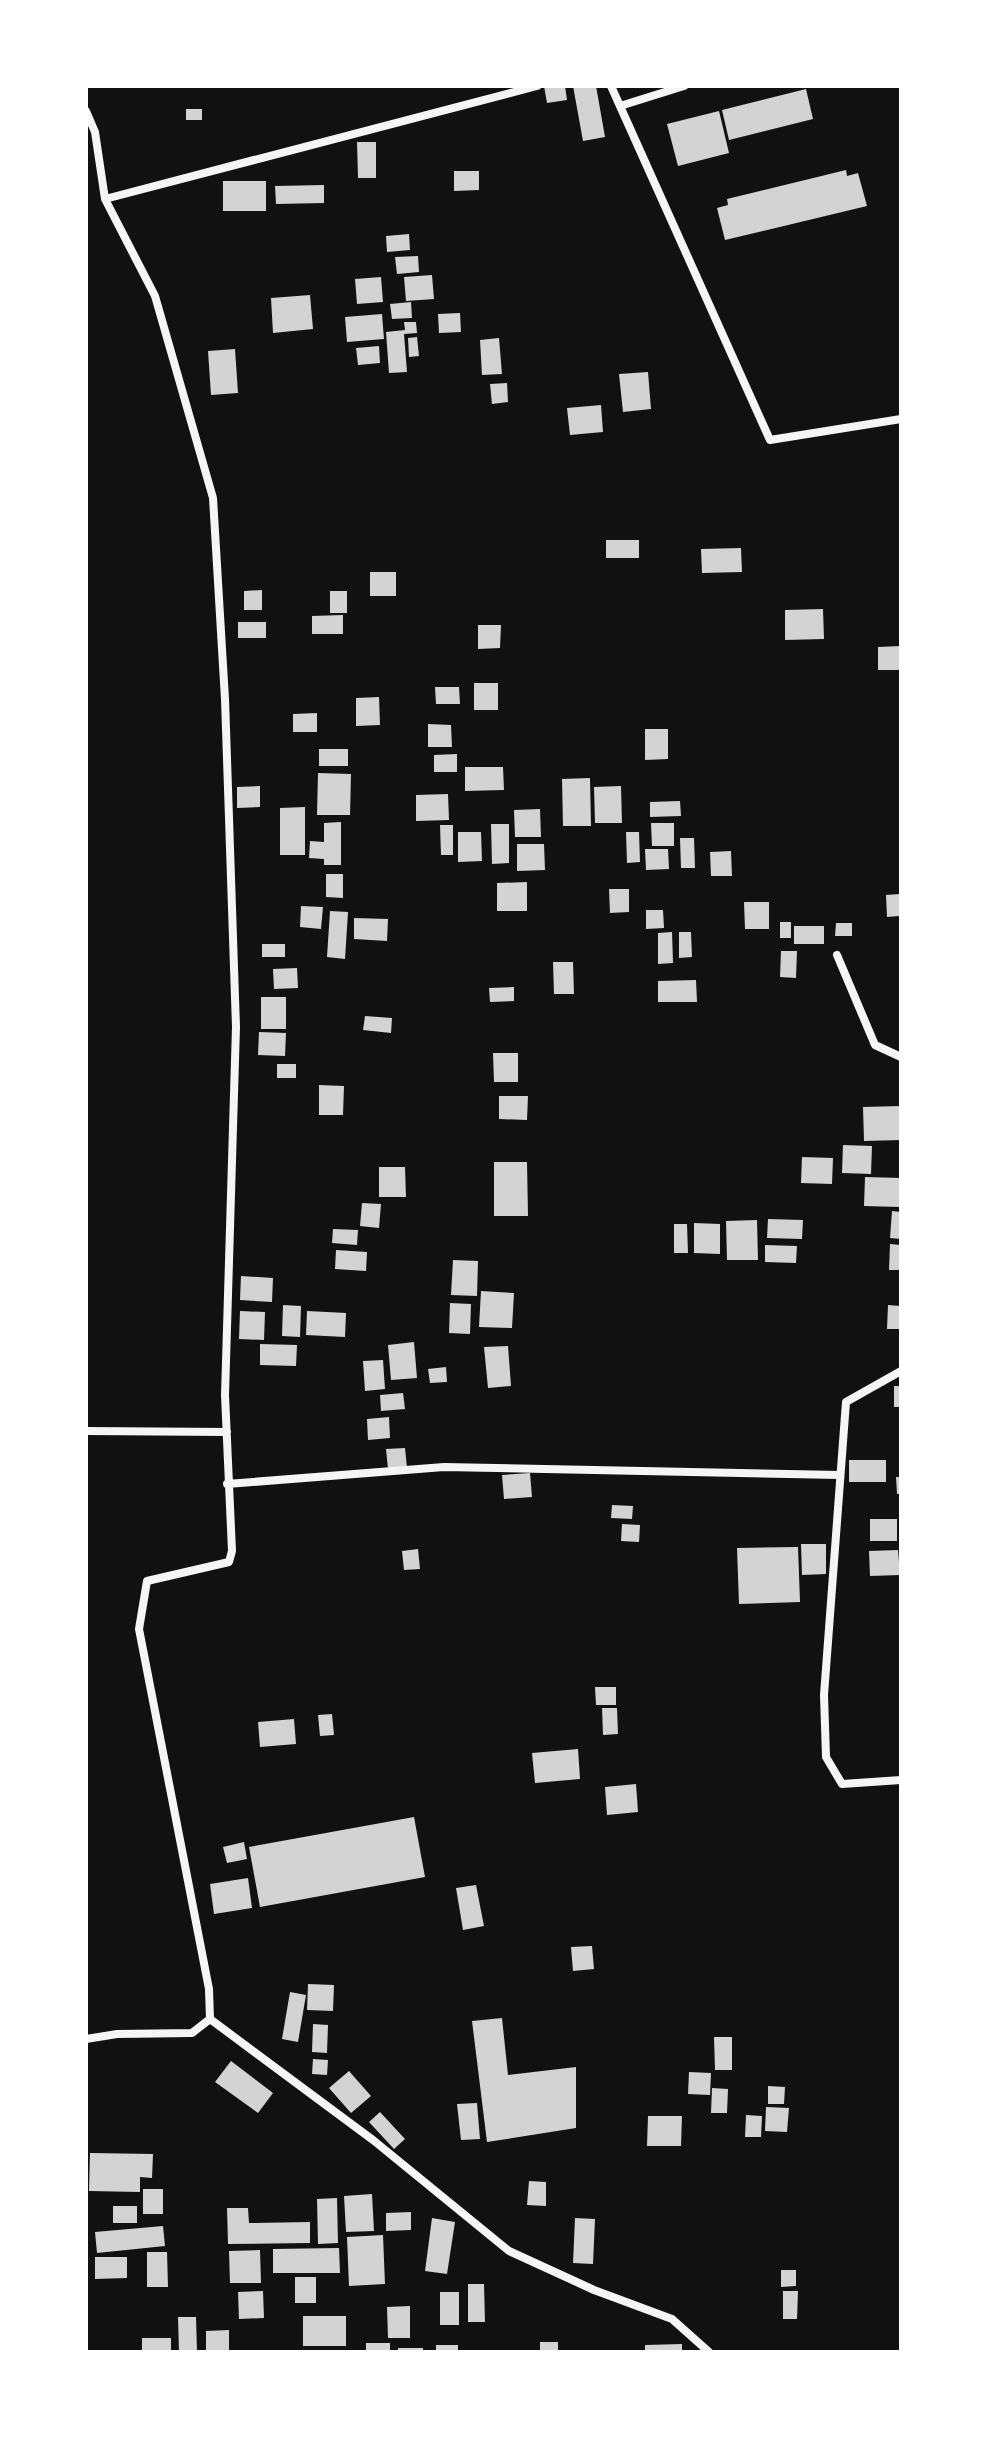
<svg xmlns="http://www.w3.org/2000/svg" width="987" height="2438" viewBox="0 0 987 2438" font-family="Lato,sans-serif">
  <rect width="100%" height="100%" fill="#111"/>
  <path fill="#d3d3d3" d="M544,86H565L567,100L547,103Z
    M573,86H596L605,137L583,141Z
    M806,89L813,119L729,140L722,110Z
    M186,109H202V120H186Z
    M719,111L729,153L678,166L667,124Z
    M357,142H376V178H358Z
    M846,170L847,176L858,173L867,206L725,240L717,208L728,205L727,199Z
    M454,171H479V190L454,191Z
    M223,181H266V211H223Z
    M324,185V203L276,204L275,186Z
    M409,234L410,250L387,252L386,236Z
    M418,256L419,272L397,274L395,257Z
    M432,275L434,299L406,301L404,277Z
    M381,277L383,302L357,304L355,279Z
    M310,295L313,329L273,333L271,298Z
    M411,302L412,318L392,319L390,304Z
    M460,313L461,332L439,333L438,314Z
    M382,314L384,339L347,342L345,317Z
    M404,322H416L417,333L404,334L407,372L389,373L386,332L405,330Z
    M417,337L419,356L409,357L408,338Z
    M499,338L502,374L482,375L480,340Z
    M379,346L380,363L358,365L356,348Z
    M235,349L238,393L211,395L208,351Z
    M648,372L651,409L623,412L619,374Z
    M507,383L508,402L492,404L490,384Z
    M601,405L603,432L570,435L567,408Z
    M606,540H639V558H606Z
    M741,548L742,572L702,573L701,549Z
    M370,572H396V596H370Z
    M262,590V610H244V591Z
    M330,591H347V613H330Z
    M823,609L824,639L785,640V610Z
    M343,615V634H312V616Z
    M238,622H266V638H238Z
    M478,625H501L500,648L478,649Z
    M901,646V670H878V647Z
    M474,683H498V710H474Z
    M435,687H459L460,704H436Z
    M379,697L380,725L356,726V698Z
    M317,713V732H293V714Z
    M428,724L451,725L452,747H428Z
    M645,729H668V759L645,760Z
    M319,749H348V766H319Z
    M457,754V772H434V755Z
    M465,767H503L504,790L465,791Z
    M318,773L351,774L350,815H317Z
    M590,778L591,826H563L562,779Z
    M260,786V807L237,808V787Z
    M621,786L622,823H595L594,787Z
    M448,794L449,820L416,821V795Z
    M680,801L681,816L650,817V802Z
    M305,807V855H280V808Z
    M540,809L541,837H515L514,810Z
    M341,822V865H324V859L309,858L310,841L324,842V823Z
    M651,823H674V846H652Z
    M491,824H509V863L492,864Z
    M440,825H453V855H441Z
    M458,832H481L482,861L458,862Z
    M626,832H639L640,862L627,863Z
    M680,838H694L695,868H681Z
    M517,844H544L545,870L517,871Z
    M645,849H668L669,869L646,870Z
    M731,851L732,876H711L710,852Z
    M326,874H343V898L326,897Z
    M527,882V911H497V883Z
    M609,889H629V912L610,913Z
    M899,894V916L887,917L886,895Z
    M744,902H769V929H745Z
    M301,906L323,907L321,929L300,927Z
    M646,910H663L664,928L646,929Z
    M330,911L348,912L345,959L327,957Z
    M354,918L388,919L387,941L354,939Z
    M780,922H791V938H780Z
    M836,923H852V936H835Z
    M794,926H824V944H794Z
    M672,932L673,963L658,964V933Z
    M679,932H691L692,957L679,958Z
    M262,944H285V957H262Z
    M781,951H797L796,978L780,977Z
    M553,962H573L574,994H554Z
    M297,968L298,988L274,989L273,969Z
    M696,980L697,1002H658V981Z
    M514,987V1001L490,1002L489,988Z
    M261,997H286V1029H261Z
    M365,1016L392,1018L391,1033L363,1030Z
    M259,1032L286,1033L285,1056L258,1055Z
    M493,1053H518V1082H494Z
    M277,1064H296V1078H277Z
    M319,1085L344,1086L343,1115H319Z
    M499,1096H528L527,1120L499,1119Z
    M901,1106V1140L864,1141L863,1107Z
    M843,1145L872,1146L871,1174L842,1173Z
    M802,1157L833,1158L832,1184L801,1183Z
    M494,1162H527L528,1216H494Z
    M379,1167H405L406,1197H379Z
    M865,1177L901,1178L900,1207L864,1206Z
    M362,1203L381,1204L379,1228L360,1226Z
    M892,1211L901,1212V1239L890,1238Z
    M768,1219L803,1220L802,1239L767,1238Z
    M757,1220L758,1260H727L726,1221Z
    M694,1223L720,1224V1254L694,1253Z
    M674,1224H687L688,1253H674Z
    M333,1229L358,1230L357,1245L332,1243Z
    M890,1244L901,1245V1270H889Z
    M765,1245L797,1246L796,1263L765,1262Z
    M336,1250L367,1252L366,1271L335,1269Z
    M453,1260L478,1261L477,1296L451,1295Z
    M241,1276L273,1278L272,1302L240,1300Z
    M481,1291L514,1293L512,1328L479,1327Z
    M450,1303L471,1304L470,1334L449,1333Z
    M283,1305L301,1306L300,1337L282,1336Z
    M888,1305L901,1306V1329H887Z
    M240,1311L265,1312L264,1340L239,1339Z
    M307,1311L346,1313L345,1337L306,1335Z
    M414,1342L417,1378L391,1380L388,1345Z
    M260,1344L297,1345L296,1366L260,1365Z
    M508,1346L511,1386L488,1388L484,1347Z
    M383,1360L385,1389L365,1391L363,1361Z
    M446,1367L447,1382L430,1383L428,1369Z
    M894,1386H901V1407H894Z
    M403,1393L405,1409L381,1411L380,1395Z
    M389,1417L390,1438L368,1440L367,1419Z
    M405,1448L407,1468L388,1469L386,1449Z
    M849,1460H886V1482H849Z
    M530,1473L532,1497L504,1499L502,1475Z
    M896,1477H901V1494H897Z
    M612,1505L633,1506L632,1519L611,1518Z
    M870,1519H897V1541H870Z
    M622,1524L640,1525L639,1542L621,1541Z
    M801,1544H826V1574L802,1575Z
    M798,1547L800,1602L739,1604L737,1548Z
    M418,1549L420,1569L404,1570L402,1551Z
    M898,1550L900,1575L870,1576L869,1551Z
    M595,1687H616V1705H596Z
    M602,1708H617L618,1734L603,1735Z
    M332,1714L334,1735L320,1736L318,1715Z
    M294,1719L296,1744L260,1747L258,1722Z
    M578,1749L580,1779L535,1783L532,1753Z
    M636,1784L638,1812L607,1815L605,1787Z
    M414,1817L425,1877L260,1907L249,1847Z
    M244,1842L247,1859L227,1863L223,1847Z
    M248,1878L252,1908L214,1914L210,1884Z
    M476,1885L484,1926L463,1930L456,1888Z
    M592,1946L594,1969L573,1971L571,1947Z
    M308,1984L334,1985L333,2011L307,2010Z
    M290,1992L306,1995L298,2042L282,2039Z
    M502,2018L508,2075L576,2067V2128L487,2142L472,2021Z
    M313,2024L328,2025L327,2053L312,2052Z
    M714,2037H732V2070H715Z
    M313,2059L328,2060L327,2075L312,2074Z
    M231,2061L273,2093L258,2113L215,2082Z
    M349,2071L371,2096L351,2113L329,2088Z
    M689,2072L711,2073L710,2095L688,2094Z
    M768,2086L785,2087L784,2104H768Z
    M712,2088L728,2089L727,2113H711Z
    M477,2103L480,2139L461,2140L457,2104Z
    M766,2107L789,2108L787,2132L765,2131Z
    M380,2112L405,2139L394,2149L369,2122Z
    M746,2115L762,2116L761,2137H745Z
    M648,2116H682L681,2146H647Z
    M90,2153L153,2154L152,2178L140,2177V2192L89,2191Z
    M529,2181L546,2182V2206L527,2205Z
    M143,2189H163V2214H143Z
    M372,2194L374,2231L346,2232L344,2196Z
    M337,2198L338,2243L318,2244L317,2199Z
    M113,2206H137V2223H113Z
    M227,2208H248L249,2223L310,2222V2243L228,2244Z
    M411,2212V2230L386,2231V2213Z
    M432,2218L455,2222L447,2274L425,2271Z
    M575,2218L595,2219L593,2264L573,2263Z
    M163,2226L165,2246L97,2253L95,2232Z
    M383,2235L385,2284L349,2286L347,2237Z
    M339,2248L340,2273H273V2249Z
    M260,2250L261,2283H230L229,2251Z
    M147,2252H167L168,2287H147Z
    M95,2257H127V2278L95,2279Z
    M781,2270H796V2286L781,2287Z
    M295,2277H316V2303H295Z
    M468,2284H484L485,2322H468Z
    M263,2291L264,2318L239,2319L238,2292Z
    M783,2291H798L797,2319H783Z
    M440,2292H459V2325H440Z
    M410,2306V2338H388L387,2307Z
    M303,2316H346V2346H303Z
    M178,2317H196L197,2352H179Z
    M229,2330V2352H206V2331Z
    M142,2338H171V2352H142Z
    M540,2342H558V2352H540Z
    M366,2343H390V2352H366Z
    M682,2344V2352H645V2345Z
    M436,2345H458V2352H436Z
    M398,2348H423V2352H398Z"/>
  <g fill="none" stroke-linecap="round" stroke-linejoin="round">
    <path stroke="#f5f5f5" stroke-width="8" d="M611,86L770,440L901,419
      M620,106L684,86
      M86,111L95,132L105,199L155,296L213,498L225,699L236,1027L225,1395L232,1551L229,1562L147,1581L139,1629L209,1989L210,2019L192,2033L117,2034L86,2039
      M105,199L537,86
      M837,955L875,1045L901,1057
      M901,1371L846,1402L824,1695L826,1757L842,1784L901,1780
      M86,1431L227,1432
      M227,1484L444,1467L840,1475
      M210,2019L373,2140L509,2251L594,2290L672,2319L709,2352"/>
  </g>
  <rect width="987" height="2438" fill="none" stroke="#ffffff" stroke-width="176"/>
</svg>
